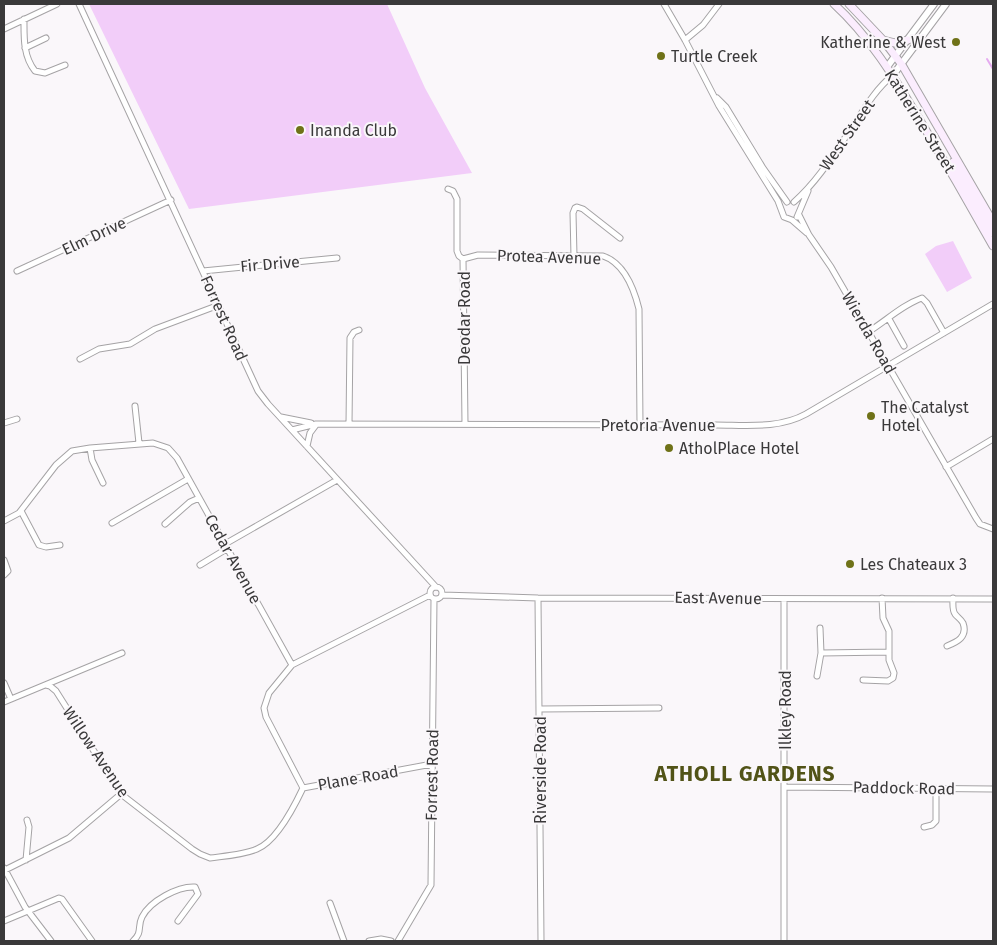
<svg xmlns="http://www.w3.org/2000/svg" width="997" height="945" viewBox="0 0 997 945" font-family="'Fira Sans',sans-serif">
  <rect width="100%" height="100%" fill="#faf7fa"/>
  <path fill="#f2cdf9" d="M89,4H387L425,88L472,173L189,209Z
    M953,241L972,278L947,292L925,254L936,246Z"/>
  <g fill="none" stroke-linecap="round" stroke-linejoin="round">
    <path stroke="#e5abf0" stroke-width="2" d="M987,59L993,69"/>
    <g stroke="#a5a3a5" stroke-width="7">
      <path id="minor" d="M79,4L258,391L268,404L436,587
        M664,4L685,40L719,106L778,201L784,217L792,220L807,233
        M24,19C24,37 23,56 35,71L45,73L65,65
        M4,29L57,4
        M685,40L703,25L719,4
        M25,48L46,38
        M717,98L726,107L763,168L787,202
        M448,189L453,191L457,199V251L459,256L463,259L465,424
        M794,202C820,179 837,149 857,120C867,104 878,87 893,75
        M799,215L809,235L831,267L976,518L980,524L993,529
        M797,217L808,191
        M574,256L573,213L575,208L577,207L583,209L620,238
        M463,259L478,255L603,256C624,263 634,289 639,309L640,425
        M17,271L171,200
        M203,271L337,258
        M889,319L904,346
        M868,332C886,321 902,305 922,298L927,303L944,333
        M80,359L99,349L130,344L155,329L219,305
        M135,406L139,443
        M281,417L311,423
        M4,423L17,419
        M349,424L350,338L354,332L359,330
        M292,430L316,424L716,425C746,425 779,429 806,414L993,304
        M307,446L310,433L316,425
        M90,448L92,460L103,483
        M946,467L993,439
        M21,511L39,545L46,547L60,545
        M4,521L19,513L56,465L72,451L90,448L153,443L168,448L177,458L292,665
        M112,523L188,479
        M165,524L190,502L199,498
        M225,544L337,480
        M4,560L8,571L4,575
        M200,565L228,548
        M430 593a6 6 0 1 1 12 0a6 6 0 1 1-12 0Z
        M442,595L538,598L993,599
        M538,598L541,941
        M947,646C957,642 968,637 963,623C961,619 957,617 955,614C952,610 953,603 953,598
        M821,653L889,652
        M817,676L821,653L820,628
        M863,680L888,681L893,678L894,673L889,660V631L883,618L882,598
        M4,683L11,699
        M46,685L50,686L56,691L121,794L192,849L200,854L210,858C225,856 243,855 257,849C277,841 294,807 303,788L432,764
        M4,702L122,653
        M540,709L659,708
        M784,787L993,789
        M303,788L266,717L264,708L269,693L292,665L430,595
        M924,827L932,825L936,821V789
        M26,860L29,827L27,820
        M4,868L25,907L51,941
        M5,870L69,838L121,794
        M330,903L344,941
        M4,921L59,898L62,899L92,941
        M133,941C143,932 137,927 142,917C150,901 178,886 195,887L198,894L178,921
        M369,941L381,939L391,941
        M398,941L431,885L434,599
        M784,941V599"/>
    </g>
    <g stroke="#a5a3a5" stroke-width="8">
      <path id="tertiary" d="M887,67L934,4
        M893,75L946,4"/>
    </g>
    <g stroke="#a5a3a5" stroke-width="9">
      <path id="secondary" d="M834,4C869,36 894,77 918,117C944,160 969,203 993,246
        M849,4L883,40L902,65L993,222
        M883,40L895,43L908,40
        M953,162L993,233"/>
    </g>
    <use href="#minor" stroke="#fff" stroke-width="5"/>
    <use href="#tertiary" stroke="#fff" stroke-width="6"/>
    <use href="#secondary" stroke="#fbedfe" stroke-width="7"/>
  </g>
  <g fill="#6f7218" stroke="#faf7fa" stroke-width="2">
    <circle cx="956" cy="42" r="5"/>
    <circle cx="661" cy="56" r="5"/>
    <circle cx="300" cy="130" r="5"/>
    <circle cx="871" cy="416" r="5"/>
    <circle cx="669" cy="448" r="5"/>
    <circle cx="850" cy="564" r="5"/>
  </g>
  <g text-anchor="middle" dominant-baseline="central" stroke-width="4" stroke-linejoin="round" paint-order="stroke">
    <g font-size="16" fill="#3a393a" stroke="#faf7fa" text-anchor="start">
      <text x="946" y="42" text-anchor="end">Katherine &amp; West</text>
      <text x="671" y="56">Turtle Creek</text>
      <text x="310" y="130">Inanda Club</text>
      <text x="881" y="407">The Catalyst<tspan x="881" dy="18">Hotel</tspan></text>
      <text x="679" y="448">AtholPlace Hotel</text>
      <text x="860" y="564">Les Chateaux 3</text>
    </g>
    <g font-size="16" fill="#3a393a" stroke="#faf7fa">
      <text transform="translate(920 121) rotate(58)">Katherine Street</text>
      <text transform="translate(847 135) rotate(-55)">West Street</text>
      <text transform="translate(94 236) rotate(-25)">Elm Drive</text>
      <text transform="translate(549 257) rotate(2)">Protea Avenue</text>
      <text transform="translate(270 264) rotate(-5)">Fir Drive</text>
      <text transform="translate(224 318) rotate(66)">Forrest Road</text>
      <text transform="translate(464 318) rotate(-90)">Deodar Road</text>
      <text transform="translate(869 333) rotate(60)">Wierda Road</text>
      <text x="658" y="425">Pretoria Avenue</text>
      <text transform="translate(233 559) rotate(61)">Cedar Avenue</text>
      <text transform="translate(718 598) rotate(1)">East Avenue</text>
      <text transform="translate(785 710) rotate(-90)">Ilkley Road</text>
      <text transform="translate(96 752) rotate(56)">Willow Avenue</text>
      <text transform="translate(540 770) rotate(-90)">Riverside Road</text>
      <text transform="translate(432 775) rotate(-89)">Forrest Road</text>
      <text transform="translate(358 778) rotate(-10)">Plane Road</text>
      <text transform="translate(904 788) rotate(1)">Paddock Road</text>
    </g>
    <g font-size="21" font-weight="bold" letter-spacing="1" fill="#515317" stroke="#faf7fa">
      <text x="745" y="774">ATHOLL GARDENS</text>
    </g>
  </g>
  <rect width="997" height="945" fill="none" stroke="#3a393a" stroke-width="10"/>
</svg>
